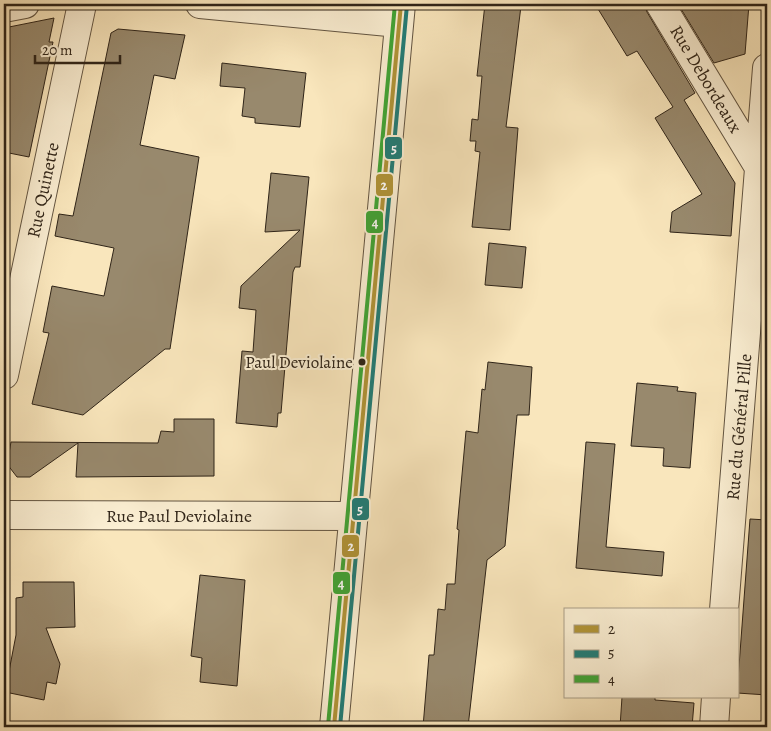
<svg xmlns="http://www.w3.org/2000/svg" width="771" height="731" viewBox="0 0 771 731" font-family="Alegreya,serif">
  <rect width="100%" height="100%" fill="#f9e6bc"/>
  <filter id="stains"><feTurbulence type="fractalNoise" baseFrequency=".004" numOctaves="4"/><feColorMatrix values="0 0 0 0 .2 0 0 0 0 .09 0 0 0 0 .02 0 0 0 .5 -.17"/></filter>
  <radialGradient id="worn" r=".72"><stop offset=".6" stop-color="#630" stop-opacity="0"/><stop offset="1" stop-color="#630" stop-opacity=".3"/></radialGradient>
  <path fill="#98896d" stroke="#2f2418" d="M485,4L521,6L506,127L518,128L510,230L472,227L480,152L475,151L476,141H470L472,119L478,120L482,76H477Z
    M595,4H644L647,12L695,93L684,100L735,183L731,236L670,232L672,212L702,194L655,118L673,107L637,51L627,56Z
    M678,4H749L745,54L714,63Z
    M54,18L49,42H53L29,157L4,152V28Z
    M118,29L185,35L175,79L154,75L140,145L199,157L170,349H165L83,415L32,404L49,333L43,332L52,286L104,296L114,248L55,236L59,214L73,216L111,33Z
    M222,63L306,73L300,127L255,123V118L242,116L245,88L220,86Z
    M271,173L309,177L300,267H295L293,272L281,413H278L277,427L236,423L242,351L253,352L256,310L239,308L241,286L300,230L265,232Z
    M489,243L526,247L522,288L485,285Z
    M488,362L532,367L529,415H517L505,546L487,560L468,727H423L429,655H434L438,609L445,610L447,584H455L459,530L457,529L466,431L478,433L482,389L485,390Z
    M637,383L678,387L677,391L696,393L690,468L663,466L664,448L631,446Z
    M174,419H214V476L76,477L78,443L30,477H17L7,464L11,442L158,443L161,431L174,432Z
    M586,442L615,444L606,547L664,552L662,576L576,568Z
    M750,519L767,520V695L737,693Z
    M200,575L245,580L237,686L200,682L202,658L191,656Z
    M23,582H74L75,627L46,628L60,664L56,684L47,682L44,700L5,692L16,635V598L23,597Z
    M622,697H655V700L694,703L692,727H620Z"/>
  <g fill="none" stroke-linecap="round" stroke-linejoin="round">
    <g stroke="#625441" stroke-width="30">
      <path id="street" d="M200,4L399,23
        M660,4L763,174
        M4,8L25,4
        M4,375L82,4
        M4,515L354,516
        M724,610L767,68
        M334,727L401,4
        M714,727L716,697"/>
    </g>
    <use href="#street" stroke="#fbefd3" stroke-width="28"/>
    <g stroke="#fbefd3" stroke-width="8">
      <path id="bus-1" d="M334,727L401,4"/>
    </g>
    <g stroke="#fbefd3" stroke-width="8">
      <path id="bus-2" d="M340,727L407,5"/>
    </g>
    <g stroke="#fbefd3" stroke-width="8">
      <path id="bus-3" d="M328,726L395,4"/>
    </g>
    <use href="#bus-1" stroke="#b09336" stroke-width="4"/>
    <use href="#bus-2" stroke="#217c76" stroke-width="4"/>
    <use href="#bus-3" stroke="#3fa535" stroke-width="4"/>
  </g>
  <circle fill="#2f2418" stroke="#fbefd3" stroke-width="2" cx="362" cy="362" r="4.5"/>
  <g text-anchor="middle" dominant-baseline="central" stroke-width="4" stroke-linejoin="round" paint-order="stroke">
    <g font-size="17" fill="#2f2418" stroke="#fbefd3" text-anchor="end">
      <text x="353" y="362">Paul Deviolaine</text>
    </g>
    <g font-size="18" fill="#2f2418" stroke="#fbefd3">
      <text transform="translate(706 79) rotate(59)">Rue Debordeaux</text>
      <text transform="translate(43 190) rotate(-78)">Rue Quinette</text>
      <text transform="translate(739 427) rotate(-85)">Rue du Général Pille</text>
      <text x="179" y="516">Rue Paul Deviolaine</text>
    </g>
  </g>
  <g stroke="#fbefd3" stroke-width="2">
    <rect x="384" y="136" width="19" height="24" rx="5" fill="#217c76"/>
    <rect x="375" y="173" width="19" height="24" rx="5" fill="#b09336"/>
    <rect x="365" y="210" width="19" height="24" rx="5" fill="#3fa535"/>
    <rect x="351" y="497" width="19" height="24" rx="5" fill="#217c76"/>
    <rect x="341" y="534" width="19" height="24" rx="5" fill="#b09336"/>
    <rect x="332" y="571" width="19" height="24" rx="5" fill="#3fa535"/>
  </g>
  <g font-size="14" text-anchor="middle" font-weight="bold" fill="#fff">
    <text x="394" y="153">5</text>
    <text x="384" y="190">2</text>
    <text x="375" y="227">4</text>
    <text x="360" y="514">5</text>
    <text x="351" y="551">2</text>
    <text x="341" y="588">4</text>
  </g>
  <rect width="771" height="731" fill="none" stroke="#f9e6bc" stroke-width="20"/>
  <rect x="5" y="5" width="761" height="721" fill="none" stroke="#2f2418" stroke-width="2.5"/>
  <rect x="10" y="10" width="751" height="711" fill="none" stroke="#2f2418"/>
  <rect x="564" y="608" width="175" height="90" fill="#fbefd3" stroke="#a99e88"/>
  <rect x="574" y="625" width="25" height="8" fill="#b09336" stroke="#a99e88"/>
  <text x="608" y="634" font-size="15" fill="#2f2418">2</text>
  <rect x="574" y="650" width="25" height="8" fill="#217c76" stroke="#a99e88"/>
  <text x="608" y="658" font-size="15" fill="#2f2418">5</text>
  <rect x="574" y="675" width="25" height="8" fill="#3fa535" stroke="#a99e88"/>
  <text x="608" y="684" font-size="15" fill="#2f2418">4</text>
  <path d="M35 55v8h85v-8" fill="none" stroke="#2f2418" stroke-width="2.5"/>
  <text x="42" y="55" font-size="15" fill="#2f2418" stroke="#fbefd3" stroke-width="4" paint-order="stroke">20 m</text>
  <rect width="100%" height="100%" filter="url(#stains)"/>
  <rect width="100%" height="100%" fill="url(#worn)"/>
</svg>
